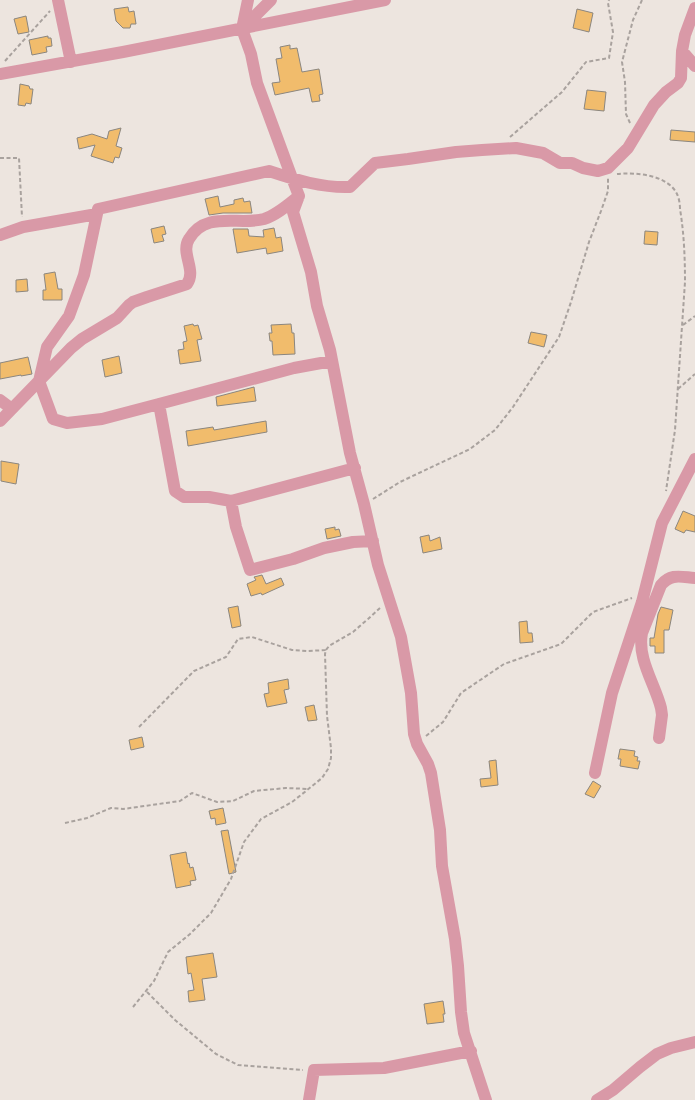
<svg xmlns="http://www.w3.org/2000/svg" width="695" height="1100" viewBox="0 0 695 1100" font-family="Figtree,sans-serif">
  <rect width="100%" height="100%" fill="#ede5df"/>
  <path fill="#f1bc6c" stroke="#8b867f" d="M128,7L129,12L134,11L136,24H131L130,28H123L116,21L114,9Z
    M577,9L593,13L589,32L573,28Z
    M26,16L29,32L18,34L14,19Z
    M48,36V38H51L52,46L46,47L47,52L32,55L29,40Z
    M290,45V49L297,48L302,72L319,69L323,94L319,95L320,101L312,102L309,88L275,95L272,83L280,82L276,59L282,58L280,47Z
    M20,84L29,86L30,89H33L31,104L26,103L25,106L18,105Z
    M587,90L606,92L604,111L584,109Z
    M121,128L116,146L122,148L119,158L115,157L113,163L91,156L95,145L79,149L77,138L92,134L107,139L109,131Z
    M671,130L695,132V142L670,140Z
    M218,196L220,207L234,204V200L243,198L244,202L250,201L252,213H223L209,215L205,199Z
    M164,226L166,234L162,235L164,241L154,243L151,229Z
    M274,228L276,238L281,237L283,251L267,254L266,248L237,253L233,229H248L249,236L264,237L263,230Z
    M645,231L658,232L657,245L644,244Z
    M55,272L58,289H62V300H43V290H46L44,274Z
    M27,279L28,291L16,292V280Z
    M193,324L194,326L198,325L202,339L197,340L201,361L180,364L178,350L184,349L183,342L187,341L184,326Z
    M291,324L292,333H294L295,354L273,355L272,341H270L269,333H272L271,325Z
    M531,332L547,335L544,347L528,343Z
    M119,356L122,373L105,377L102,360Z
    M28,357L32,374L21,376V375L0,379V363Z
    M254,387L256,401L217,406L216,397Z
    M266,421L267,432L188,446L186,431L213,427L214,430Z
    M1,461L19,464L16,484L1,481Z
    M683,511L695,516V532L686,530L684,533L675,529Z
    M335,527V530L339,529L341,536L327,539L325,529Z
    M429,535L430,541L440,537L442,549L423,553L420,537Z
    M262,575L266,584L281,578L284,585L262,595L261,593L251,596L247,584L256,580L254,577Z
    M238,606L241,626L232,628L228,608Z
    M661,607L673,610L669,630H664V653H655V646H650V638H654L658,614Z
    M527,621L528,633H532L533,642L520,643L519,622Z
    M288,679L289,689L284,690L287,703L267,707L264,694L269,693L268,683Z
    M314,705L317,720L308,721L305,707Z
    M142,737L144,747L131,750L129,740Z
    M620,749L635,751L634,756L638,757L637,761H640L638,769L620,766L621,759H618Z
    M496,760L498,785L481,787L480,779L491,778L489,761Z
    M593,781L601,786L594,798L585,794Z
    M223,808L226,823L216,825L215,818L211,819L209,811Z
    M228,830L236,872L229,874L221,831Z
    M186,852L188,864L189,863L190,868L193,867L196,880L190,881L191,885L176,888L170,855Z
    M213,953L217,977L202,979L205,1000L189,1002L188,991L194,990L191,973L188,974L186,957Z
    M443,1001L445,1014H443L444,1022L427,1024L424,1004Z"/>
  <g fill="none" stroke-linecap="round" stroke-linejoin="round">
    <path stroke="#a9a29e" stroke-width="2" stroke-dasharray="4 2.5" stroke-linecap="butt" d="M5,61L50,11
      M630,123L626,114L625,82L622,62L633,20L642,0
      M510,137L562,92L586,62L609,58L613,32L608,3L609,0
      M0,158H19L22,217
      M617,174C636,172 668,175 677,194C679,198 680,204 680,209C684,233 685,258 685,282L675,430L666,491
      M683,325L695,316
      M678,389L695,374
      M373,499L400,482L470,449L495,430L513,407L559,337L571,302L589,242L601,211L608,191V178
      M139,727L194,671L226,657L238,639L252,637L292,650L308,651L326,650
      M426,736L443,722L461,693L504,664L561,644L593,612L632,598
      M65,823L87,818L111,808L123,809L180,801L192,793L217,802L233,801L254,791L286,788L309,789
      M147,992L175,1020L216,1054L238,1065L303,1070
      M133,1007L154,981L168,952L190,934L211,913L231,879L244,842L261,819L292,802L306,791L322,778L328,769L331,758V748L327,716L325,654L326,650L329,646L353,632L368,619L380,608"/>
    <path stroke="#d999a7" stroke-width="12" d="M58,0L71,62
      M248,0L242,29L251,54L257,83L292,178L299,196L293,212L311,272L317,306L330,350L350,453L364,504L378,565L401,637L411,693L414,734L417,744L428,764L431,773L440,830L442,866L455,939L458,966L461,1012L464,1033L486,1100
      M242,29L271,0
      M682,51L695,66
      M0,74L123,52L385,0
      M0,235L23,227L97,214
      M0,400L12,409
      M159,404L294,368L332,361
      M0,421L71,348L82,339L117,318L129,305L133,302L147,297L187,284C197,270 180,253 189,239C206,210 239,226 264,219C277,215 289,204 299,196
      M231,501L355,468
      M373,541L353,542L324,548L293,559L250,570L236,527L231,501L209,497H184L175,491L159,404L102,419L67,423L53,419L39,381L47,347L69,316L84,275L98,209L269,171C296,180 322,188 350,187L375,163L408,159L456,152L482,150L516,148L543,153L560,163H572L583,168L598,171L608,168L628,148L654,105L666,92L678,83L681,78L682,51L685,35L695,8
      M659,738L662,715L661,708C655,684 637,659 642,633L661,585C671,573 681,577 695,578
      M595,773L612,693L642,602L662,523L695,459
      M309,1100L314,1070L384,1068L471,1051
      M597,1100L613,1090L640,1067L657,1054L671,1048L695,1042"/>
  </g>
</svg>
